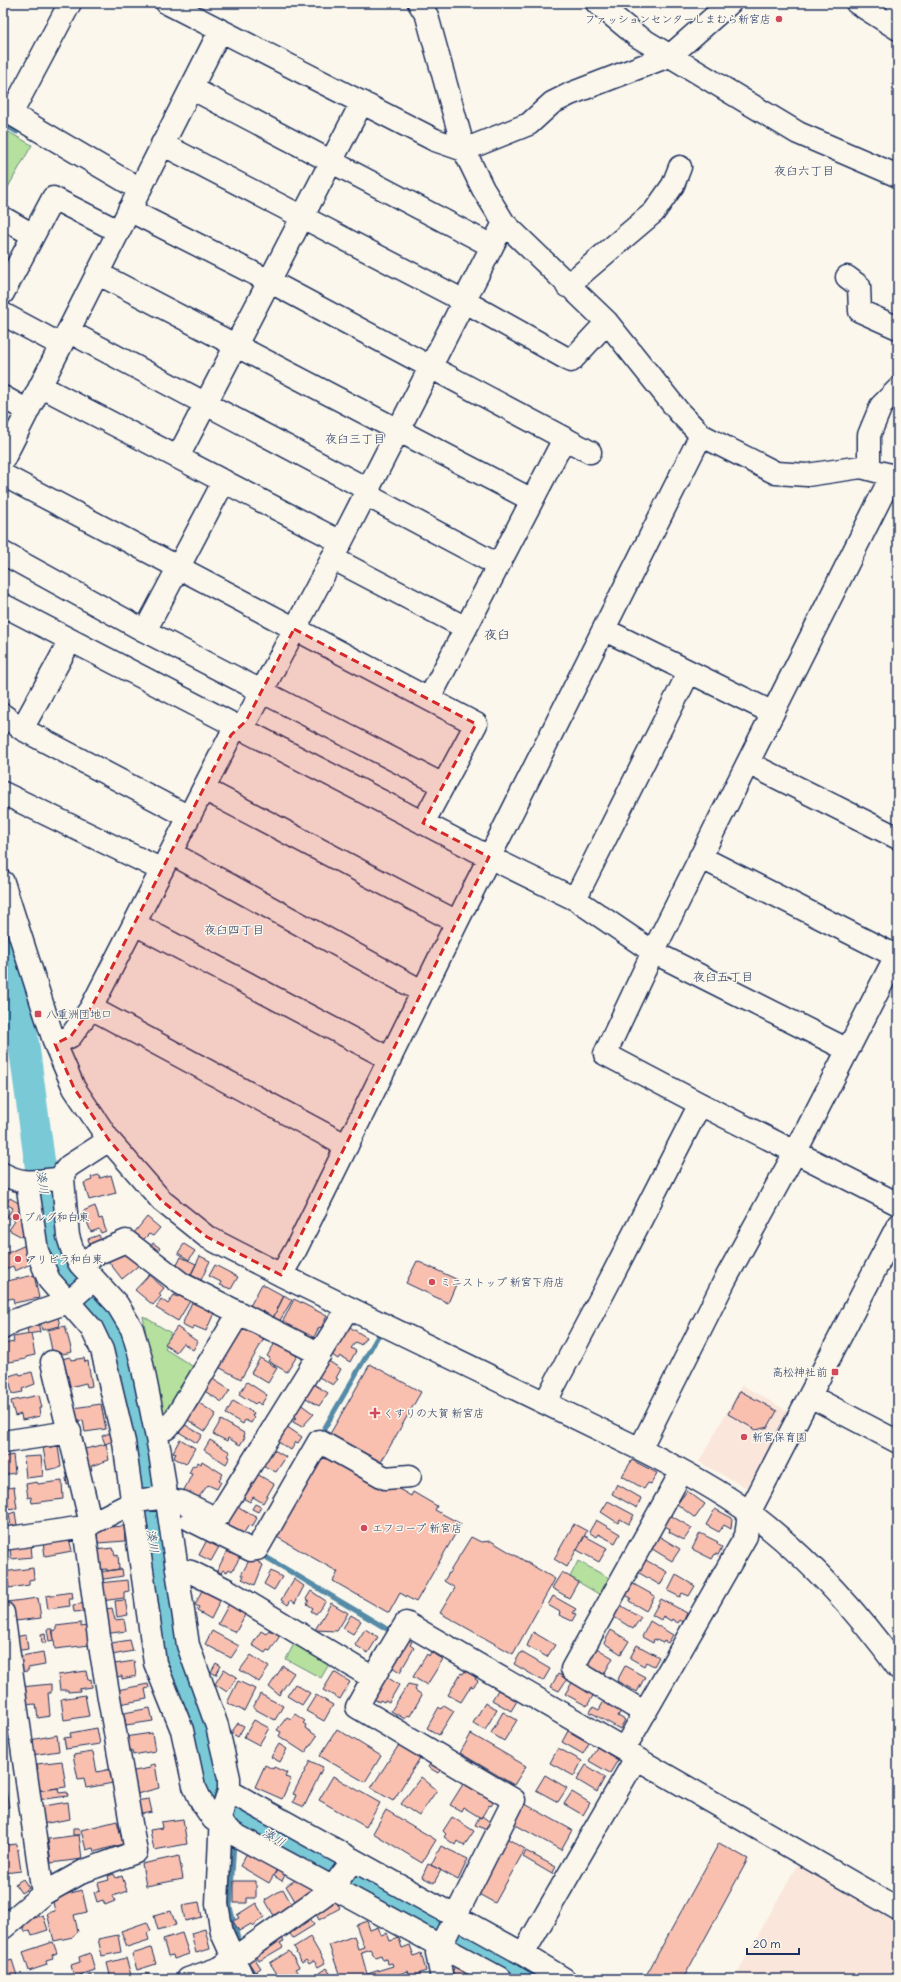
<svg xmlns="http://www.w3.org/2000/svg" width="901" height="1982" viewBox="0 0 901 1982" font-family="Delius,'Klee One',sans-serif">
  <rect width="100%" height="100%" fill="#fbf7ec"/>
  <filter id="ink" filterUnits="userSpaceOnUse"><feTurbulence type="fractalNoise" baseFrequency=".025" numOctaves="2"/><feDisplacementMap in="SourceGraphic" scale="8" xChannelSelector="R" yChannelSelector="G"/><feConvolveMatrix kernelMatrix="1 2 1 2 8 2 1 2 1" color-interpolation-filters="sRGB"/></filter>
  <g filter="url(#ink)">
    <path fill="#fae6da" d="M742,1385L789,1412L747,1488L699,1462Z
      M798,1863L898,1924V1971L894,1979H734Z"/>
    <path fill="#b5e09d" stroke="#68887e" d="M3,129L32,145L3,196Z
      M143,1316L171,1333L165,1349L197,1369L169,1420L159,1414Z
      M578,1561L611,1579L602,1596L570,1577Z
      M296,1640L332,1659L321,1678L286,1659Z"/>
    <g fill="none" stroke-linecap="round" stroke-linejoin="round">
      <path stroke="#548ba7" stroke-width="5" d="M3,124L17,132
        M320,1436L378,1336
        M259,1553L392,1632
        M239,1830L244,1821
        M234,1841L230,1907L240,1947
        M246,1961L260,1979"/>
      <path stroke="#7ac9d7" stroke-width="31" d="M3,947L18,1002L53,1260L115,1341L138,1443L170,1658L194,1729L211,1792L244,1821L524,1979"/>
    </g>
    <path fill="#f9c0b0" stroke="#1b2f5e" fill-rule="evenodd" d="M99,1175L100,1178L111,1175L116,1193L89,1200L84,1183L92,1180L91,1177Z
      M10,1198L22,1205L18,1213L25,1218L21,1224L27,1228L22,1237L9,1230L15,1221L7,1216L13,1208L6,1204Z
      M95,1206L99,1219L102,1218L106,1231L101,1233L99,1229L91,1232L83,1211Z
      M147,1217L160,1228L153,1236L149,1234L143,1240L134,1233Z
      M99,1235L101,1240L90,1245L88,1239Z
      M153,1243L160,1248L156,1254L149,1249Z
      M28,1244L35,1262L15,1271L13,1266L3,1270V1255Z
      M184,1244L195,1251L189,1260L178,1253Z
      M126,1251L138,1266L122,1279L108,1261L118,1252L121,1255Z
      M200,1256L210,1261L201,1280L191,1275Z
      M181,1257L196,1264L189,1278L174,1271Z
      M417,1261L458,1280L448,1303L406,1283Z
      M215,1265L238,1277L231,1289L220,1285L221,1282L209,1276Z
      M34,1275L39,1298L14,1303L13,1298L5,1300L3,1282Z
      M149,1275L164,1288L159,1294L161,1296L153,1305L135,1290Z
      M262,1284L284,1296L273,1318L250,1306Z
      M174,1295L178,1297L179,1295L190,1301L178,1321L156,1308L161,1299L168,1304Z
      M284,1295L292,1300L279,1322L273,1318Z
      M294,1299L327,1316L321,1328L319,1327L313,1339L282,1323Z
      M192,1302L214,1313L206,1331L194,1326L192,1330L182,1325Z
      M57,1313L60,1326L42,1330L39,1316Z
      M37,1316L40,1332L28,1334L26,1318Z
      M236,1322L266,1335L241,1379L213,1364Z
      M65,1326L72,1352L53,1356L48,1330Z
      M348,1326L366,1337L361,1345L356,1342L351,1348L356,1351L350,1362L340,1356L338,1359L326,1351Z
      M177,1327L198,1342L193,1350L183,1343L176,1352L165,1344Z
      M31,1334L35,1355L26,1357V1359L4,1363V1344L14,1342L13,1337Z
      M275,1343L297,1356L287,1372L268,1361L270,1358L267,1356Z
      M70,1357L71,1360L84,1358L85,1362L88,1361L92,1386L87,1387L86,1383L70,1387L69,1383H66L58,1360Z
      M322,1357L341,1369L336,1378L338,1379L333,1385L317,1376Z
      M260,1358L277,1368L268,1383L251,1373Z
      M370,1364L421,1392L381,1462L330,1434Z
      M32,1372L35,1384L22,1389L23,1392L12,1394L9,1376L19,1373L20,1375Z
      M211,1378L230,1390L222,1402L203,1390Z
      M307,1380L328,1393L319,1406L301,1395Z
      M247,1382L267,1395L261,1405L257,1402L255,1404L239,1394Z
      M740,1391L777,1411L768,1427L756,1430L728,1414Z
      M39,1395L42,1408H39L40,1416L22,1420L21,1414L15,1416L11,1401Z
      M233,1401L254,1413L252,1416L254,1418L251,1423L245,1420L243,1424L226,1414Z
      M296,1401L314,1414L302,1427L293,1422L296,1418L289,1412Z
      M199,1403L216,1414L205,1431L183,1417L190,1406L195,1409Z
      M101,1404L106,1429L85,1432L83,1420L75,1422L73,1408Z
      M3,1410L6,1431H3Z
      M221,1420L244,1433L243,1436L245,1437L240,1445L228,1438L227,1441L213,1434Z
      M182,1423L202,1435L197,1443L177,1431Z
      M283,1424L302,1437L298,1443L296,1442L291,1450L275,1440Z
      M110,1433L113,1441L105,1444L102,1436Z
      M180,1439L195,1448L186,1464L174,1458L176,1453L173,1452Z
      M210,1440L230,1452L228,1456L230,1457L226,1464L204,1450Z
      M319,1443L411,1496L413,1492L437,1506L435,1510L461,1524L416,1602L400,1593L389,1613L333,1581L338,1572L268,1532Z
      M106,1444L109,1460L91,1466L92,1470L86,1472L81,1450Z
      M58,1446L61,1467L47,1470L43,1448Z
      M269,1447L286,1457L276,1472L260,1464Z
      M13,1455L15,1473L3,1475V1457Z
      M41,1456L43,1476L26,1478L24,1457Z
      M632,1460L657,1473L651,1484L648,1483L644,1489L622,1476Z
      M202,1461L223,1474L219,1481L221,1482L217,1489L208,1485L198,1498L184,1490L192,1474L189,1473L193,1465L195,1466L198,1462L201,1464Z
      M257,1474L274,1484L263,1503L253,1497L250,1502L239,1496L246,1484L251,1486Z
      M70,1477L71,1484L67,1485L66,1478Z
      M62,1481L63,1499L32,1503L31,1497L28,1498L26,1484L37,1482L38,1484Z
      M617,1484L641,1498L637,1508L612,1494Z
      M14,1487L17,1508L4,1509L3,1489Z
      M687,1491L705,1504L695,1518L677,1504Z
      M608,1501L634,1515L629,1524L620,1519L618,1523L601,1512Z
      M234,1504L257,1518L252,1527L249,1525L243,1534L233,1528L231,1531L222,1525Z
      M255,1504L261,1507L258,1512L252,1509Z
      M715,1509L732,1518L731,1529L724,1525L719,1532L706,1525Z
      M15,1512L17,1525L11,1526L9,1514Z
      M668,1514L692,1528L684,1540L669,1532L670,1529L665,1526L667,1521L664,1520Z
      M596,1520L620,1534L615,1543L598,1534L596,1537L589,1532Z
      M574,1524L587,1531L567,1567L554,1559Z
      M124,1526L125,1541L98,1543L97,1528Z
      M700,1533L718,1542L717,1544L722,1547L718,1555L715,1554L712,1559L692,1549Z
      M657,1535L680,1549L672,1561L649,1547Z
      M585,1536L607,1548L599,1562L577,1550Z
      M471,1537L481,1542L491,1541L555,1579L513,1654L440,1613L455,1588L444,1581Z
      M69,1538L72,1551L45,1556L43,1542Z
      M208,1538L220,1545L211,1561L199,1555Z
      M31,1545L32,1557L11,1559L10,1547Z
      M229,1547L242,1554L232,1571L229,1569L227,1572L223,1570L221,1573L217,1571Z
      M113,1548L115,1555L118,1554L119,1569L107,1571V1569L96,1570L95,1550Z
      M251,1557L263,1565L255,1585L242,1579L244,1576L241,1575Z
      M642,1558L667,1572L660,1585L634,1570Z
      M33,1568L34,1579L29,1580V1585L9,1588L8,1582L4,1583L3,1572Z
      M122,1569L123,1576L92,1581L91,1573Z
      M271,1571L282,1577L274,1590L264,1584Z
      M562,1572L578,1582L569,1598L552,1588Z
      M676,1575L695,1586L689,1596L682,1593L680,1597L668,1591Z
      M294,1579L304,1586L295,1603L291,1600L288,1605L281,1600Z
      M128,1580L129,1591L124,1592V1598L101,1601L99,1583Z
      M628,1581L655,1596L646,1611L629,1601L631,1598L625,1595Z
      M203,1588L222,1597L211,1619L197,1611L199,1607L195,1605Z
      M311,1591L326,1601L316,1614L311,1611L313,1608L307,1604L309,1601L306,1599Z
      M72,1592L73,1599H69L70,1606L48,1609L46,1596Z
      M553,1596L576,1609L573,1613L576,1614L572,1621L559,1615L560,1612L548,1605Z
      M38,1598L41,1618L16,1621L15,1618L9,1619L7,1602Z
      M661,1599L687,1613L683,1622L680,1620L678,1623L672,1619L671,1621L663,1616L661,1620L652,1615Z
      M125,1600L128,1615L117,1617L115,1601Z
      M230,1602L247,1611L236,1632L218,1624Z
      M86,1603L87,1611L74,1612L73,1605Z
      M331,1603L348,1613L337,1631L315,1630Z
      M618,1604L641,1617L633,1629L611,1615Z
      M112,1608L115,1620L124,1619L126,1631L104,1634L101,1610Z
      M351,1615L361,1621L353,1634L343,1628Z
      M650,1621L673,1635L668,1643L664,1641L663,1643L654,1639L653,1643L642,1637Z
      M81,1623V1627L87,1626L90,1645L55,1649L53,1631L56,1630V1626Z
      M47,1629H52L54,1640L49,1641Z
      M365,1629L378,1637L368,1653L355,1645Z
      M269,1630L273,1633L275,1631L281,1634L270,1651L267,1650L265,1653L252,1645L261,1631L266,1634Z
      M611,1630L629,1641L621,1654L604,1643Z
      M212,1631L239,1646L231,1658L205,1644Z
      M533,1632L555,1645L547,1657L527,1646Z
      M45,1633L46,1643H42L41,1634Z
      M26,1635L28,1649L15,1651L14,1637Z
      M403,1637L412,1642L410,1645L414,1648L400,1672L387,1664Z
      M130,1640L133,1651L107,1656L105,1644Z
      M637,1645L659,1657L654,1666L646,1662L644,1666L630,1658Z
      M593,1646L613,1658L604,1674L586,1664Z
      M43,1652L45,1665L28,1668V1671L19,1672L16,1657Z
      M431,1652L443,1659L427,1685L413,1677L427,1654L429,1656Z
      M521,1652L550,1669L543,1681L514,1664Z
      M251,1655L269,1667L259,1682L240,1670Z
      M134,1661L136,1676L122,1679V1676L110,1678L108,1665Z
      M216,1663L221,1666L216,1675L211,1672Z
      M283,1666L294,1673L279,1695L269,1687Z
      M625,1666L645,1677L637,1692L617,1681Z
      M224,1669L237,1677L227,1692L215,1684Z
      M86,1671L88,1680L91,1679L92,1687L79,1689L80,1691L68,1692V1690H60L58,1675Z
      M465,1671L476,1677L475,1679L478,1681L473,1687L471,1686L461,1702L448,1695L461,1673L463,1674Z
      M334,1672L350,1682L340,1699L323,1690Z
      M381,1673L399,1685L389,1702L385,1700L384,1702L380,1700L379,1702L367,1695Z
      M558,1674L567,1679L559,1691L551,1687Z
      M238,1681L255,1689L244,1711L227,1703Z
      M573,1681L594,1694L587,1706L565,1694Z
      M51,1684V1693H48L50,1716L38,1718L36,1704L23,1705L21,1687Z
      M148,1684L149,1688L145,1689L147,1699L114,1705L112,1691Z
      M295,1684L310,1693L302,1705L287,1696Z
      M408,1684L417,1686L415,1690L422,1695L410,1716L407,1715L405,1719L391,1711Z
      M498,1690L517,1701L511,1711L492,1700Z
      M260,1694L283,1706L275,1720L253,1708Z
      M85,1695L89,1716L64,1720L61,1699Z
      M316,1695L333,1705L324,1721L306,1711Z
      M604,1701L621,1711L618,1716L625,1720L620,1729L590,1712L593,1707L599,1710Z
      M485,1703L497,1709L485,1730L473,1723Z
      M444,1705L454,1711L439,1735L427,1728L439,1707L441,1709Z
      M150,1708L153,1721L126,1725L124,1713Z
      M503,1712L517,1720L504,1741L491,1733Z
      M295,1714L305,1721L303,1723L306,1725L305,1728L317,1736L305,1753L279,1736L281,1732L277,1730L287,1717L291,1719Z
      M254,1720L269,1728L259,1745L244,1737Z
      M238,1723L244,1726L238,1737L231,1733Z
      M97,1728L100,1744L66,1749L64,1738L71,1737L70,1733Z
      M337,1729L381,1756L365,1782L320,1756Z
      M568,1731L589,1743L583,1754L562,1742Z
      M152,1733L155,1751L133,1755L132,1750L126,1751L124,1737Z
      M471,1734L526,1766L514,1785L460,1753Z
      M57,1735L59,1751L32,1755L30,1740Z
      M404,1737L425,1750L393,1801L371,1788Z
      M7,1740L8,1745H4L6,1758H3V1741Z
      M279,1744L287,1749L280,1762L271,1757Z
      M597,1747L618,1760L610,1773L589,1761Z
      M558,1748L582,1761L574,1776L550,1763Z
      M93,1752L97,1772L111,1769L113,1783L86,1788L84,1778L78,1779L73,1755Z
      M433,1759L444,1766L438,1773L428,1767Z
      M62,1761L66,1787L35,1791L32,1770L38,1769L37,1764Z
      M310,1761L323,1767L304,1807L293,1802L296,1795L293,1794Z
      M155,1764L159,1788L133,1795L129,1772L150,1768V1765Z
      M265,1765L273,1769L274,1767L287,1773L285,1777L291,1779L282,1799L255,1787Z
      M586,1765L605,1777L597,1792L577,1780Z
      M545,1775L567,1788L558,1802L536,1790Z
      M333,1776L380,1803L366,1827L319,1800Z
      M421,1777L437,1790L419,1816L401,1804Z
      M465,1781L495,1800L491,1806L489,1805L481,1818L463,1807L461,1811L450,1805Z
      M58,1788L59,1793L67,1792L68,1796L36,1800L35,1791Z
      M6,1791L9,1807L3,1808V1792Z
      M572,1792L590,1803L583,1815L564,1804Z
      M149,1799L152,1812L137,1815L135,1801Z
      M68,1802L70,1819L42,1824L37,1807Z
      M525,1804L572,1830L561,1850L514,1824Z
      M386,1810L436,1840L422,1863L373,1833Z
      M482,1816L490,1822L487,1830L475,1825L479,1817L481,1818Z
      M452,1817L474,1831L464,1846L457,1841L455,1845L444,1837L446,1834L443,1831Z
      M6,1819L8,1834L3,1835V1820Z
      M183,1819L187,1844L154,1850L150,1830L162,1828L161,1822Z
      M117,1821L123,1844L94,1852L93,1848L86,1850L81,1830Z
      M73,1828H79L80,1835H73Z
      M79,1835L82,1859L51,1863L48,1839Z
      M505,1837L525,1849L495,1903L475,1892Z
      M8,1843V1845L17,1844L21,1871L4,1873L3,1871V1844Z
      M719,1843L748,1859L683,1979H644Z
      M441,1846L468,1859L458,1880L431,1865Z
      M248,1851L277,1869L269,1883L240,1866Z
      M526,1851L556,1867L552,1874L523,1857Z
      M179,1856L183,1879L146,1886L142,1864Z
      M280,1864L288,1869L282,1881L274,1876Z
      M428,1864L441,1870L434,1883L422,1877Z
      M114,1874L116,1878L122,1876L127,1891L113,1896L115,1901L105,1905L103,1900L97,1902L94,1892L100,1890L98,1883L109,1880L108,1876Z
      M23,1879L29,1888L21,1893L15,1884Z
      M297,1879L299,1883L307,1879L316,1895L298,1906L286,1886Z
      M234,1881H256V1898H247V1903H234Z
      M283,1889L293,1907L277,1921L265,1900Z
      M82,1890L87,1912L74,1915L78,1931L73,1937L54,1941L47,1913L55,1911L52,1898Z
      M331,1893L340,1908L319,1920L312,1906Z
      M199,1902L202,1917L185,1921L182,1905Z
      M256,1903L264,1917L253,1926L251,1924L239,1931L233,1921L239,1918L237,1915Z
      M171,1911L176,1925L158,1930L154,1916Z
      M306,1911L314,1925L293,1938L284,1926Z
      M43,1915L48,1930L32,1935L30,1930L25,1932L22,1922Z
      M367,1921L370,1930L378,1927L381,1935L387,1933L390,1941L399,1938L402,1948L410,1945L414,1956L421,1953L426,1971L410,1977L408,1971L397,1975L395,1979H341L329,1945L354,1936L358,1949L364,1947L356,1925ZM370,1949L375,1957L381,1955L383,1960L386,1959L387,1964L392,1963L393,1966L367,1974L361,1952Z
      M147,1922L151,1931L147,1933L149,1940L127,1947L121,1931Z
      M205,1929L210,1949L196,1953L191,1933Z
      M278,1932L284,1941L280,1943L283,1947L259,1961L256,1955Z
      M182,1933L189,1954L174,1959L173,1955L168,1956L163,1939Z
      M118,1935L121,1952L102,1956L98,1939Z
      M310,1937L325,1963L318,1967L314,1961L309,1964L306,1960L302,1963L296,1953L297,1952L294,1947Z
      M53,1942L57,1953L52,1955L53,1959L46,1961L47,1965L29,1971L23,1952Z
      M151,1948L156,1964L137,1970L132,1954Z
      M289,1951L299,1967L295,1969L298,1973L286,1979L283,1974L279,1977L270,1963Z
      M90,1953L95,1970L74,1977L71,1965L80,1962L79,1957Z
      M253,1956L261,1968L255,1972L247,1960Z
      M126,1958L131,1975L111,1979L107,1963Z
      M12,1960L18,1979H3V1963Z
      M455,1965L478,1973L476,1979H450Z
      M326,1968L330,1973L322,1979L319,1973Z
      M148,1973L149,1979H131L130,1977Z
      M91,1975L92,1979H78Z"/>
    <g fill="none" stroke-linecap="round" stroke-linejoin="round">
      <g stroke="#1b2f5e" stroke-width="25">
        <path id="minor" d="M167,3L435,140L464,150L529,124L552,103L570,94L671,55L730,3
          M419,3L427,16L464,150L483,189L504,223L607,322L679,412L701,435L776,473L807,475L861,467L898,477
          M597,3L637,36L798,133L898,176
          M191,88L492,246
          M3,109L139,189
          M11,114L70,3
          M162,144L464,301L571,361L607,322
          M129,210L269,281L590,452
          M3,218L33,235
          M97,273L532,500
          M847,277L859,286L860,311L898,328
          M567,286L654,212L673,185L680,167
          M3,293L53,198L118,231
          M3,314L61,345
          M68,331L367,489L374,499L498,565
          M40,386L341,542
          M3,397L28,411
          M178,457L362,102
          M3,460L220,31
          M869,469V435L881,406L898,389
          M3,475L476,724L423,823
          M892,475L653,952L605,1054L700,1104L898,1204
          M3,553L145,631L443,785
          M332,558L466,628
          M3,605L489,857L575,899L653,952L848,1050
          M605,630L773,713
          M145,631L224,481
          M429,699L564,439
          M3,715L22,729L189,817
          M22,729L70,641
          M748,763L898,838
          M204,789L457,922
          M3,793L162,870
          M171,853L423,992
          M700,857L896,956
          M3,882L55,1044L74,1088L109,1140L162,1201L207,1237L281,1275L640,1449C678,1468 716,1488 750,1513C808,1557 856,1610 898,1668
          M575,899L689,672
          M135,924L390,1059
          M91,1008L347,1146
          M55,1044L71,1036L91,1008L231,735L246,721L341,542L504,223
          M109,1140L69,1166L64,1172L63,1179L68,1236L73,1252L80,1264L117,1304L132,1329L141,1359L160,1453L188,1645L217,1726L229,1778V1791L221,1814L217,1904L222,1933L243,1979
          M3,1174C28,1187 37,1179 63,1179
          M27,1182L37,1251L49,1280L92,1329L102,1350L124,1442L155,1663L182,1730L194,1786L202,1803L213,1819L234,1834L501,1979
          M80,1264L96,1254L126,1241L182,1284L320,1354
          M281,1275L296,1249L457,922L701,435
          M3,1328L13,1321L68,1302L94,1279
          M52,1362L91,1524
          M810,1396L898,1442
          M545,1403L608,1284L700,1104
          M156,1433L167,1428L175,1419L239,1313
          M3,1442L70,1432
          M640,1449L725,1280L796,1151L898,952
          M191,1520L251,1550L257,1549L319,1441L385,1478L410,1476
          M3,1539L84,1527L136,1501L159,1498L182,1502L215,1518L220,1514L348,1308
          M177,1569L191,1572L227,1590L373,1678L406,1623L624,1749L636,1758L898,1909
          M3,1613L43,1894
          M373,1678L357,1707L514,1800L437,1953L442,1979
          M645,1713L572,1669L682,1471
          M624,1749L746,1536L749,1513L898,1225
          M229,1791L523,1954L564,1979
          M3,1928L43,1894L84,1871L136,1852L101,1652L84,1527
          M523,1954L636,1758
          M188,1979L220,1968L324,1895L332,1888L353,1860"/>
      </g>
      <g stroke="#1b2f5e" stroke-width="25">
        <path id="major" d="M857,3L898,29
          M897,3H898"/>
      </g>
      <use href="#minor" stroke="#fbf7ec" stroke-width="22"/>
      <use href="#major" stroke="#fbf7ec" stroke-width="22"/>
    </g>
  </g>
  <path fill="#d62828" fill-opacity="0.2" stroke="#d62828" stroke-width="3" stroke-dasharray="8 5" stroke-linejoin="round" d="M294,629L476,724L423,823L489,857L281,1275L207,1237L162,1201L109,1140L74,1088L55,1044L71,1036L91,1008L231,735L246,721Z"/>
  <g fill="#d1495b" stroke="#fbf7ec" stroke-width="1.5">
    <circle cx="779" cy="19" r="4"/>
    <rect x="34" y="1010" width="8" height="8" rx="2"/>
    <circle cx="16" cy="1217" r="4"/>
    <circle cx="18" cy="1259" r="4"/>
    <circle cx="432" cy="1282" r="4"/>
    <rect x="831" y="1368" width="8" height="8" rx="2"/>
    <path d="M373 1407h4v4h4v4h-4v4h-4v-4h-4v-4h4z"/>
    <circle cx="744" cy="1437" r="4"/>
    <circle cx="364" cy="1528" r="4"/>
  </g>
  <g text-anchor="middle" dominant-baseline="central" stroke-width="3" stroke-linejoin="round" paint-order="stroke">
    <g font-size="11" fill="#1b2f5e" stroke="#fbf7ec" text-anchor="start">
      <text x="771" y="19" text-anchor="end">ファッションセンターしまむら新宮店</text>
      <text x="46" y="1014">八重洲団地口</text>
      <text x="24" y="1217">ブルグ和白東</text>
      <text x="26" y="1259">アリビラ和白東</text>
      <text x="440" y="1282">ミニストップ 新宮下府店</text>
      <text x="827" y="1372" text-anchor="end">高松神社前</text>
      <text x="383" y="1413">くすりの大賀 新宮店</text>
      <text x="752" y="1437">新宮保育園</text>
      <text x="372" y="1528">エフコープ 新宮店</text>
    </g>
    <g font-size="12" fill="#1b2f5e" stroke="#fbf7ec">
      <text x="804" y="170">夜臼六丁目</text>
      <text x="355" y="438">夜臼三丁目</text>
      <text x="234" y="929">夜臼四丁目</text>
      <text x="723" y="976">夜臼五丁目</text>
    </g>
    <g font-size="12" font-style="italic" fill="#33567c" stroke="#fbf7ec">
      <text transform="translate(43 1182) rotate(82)">湊川</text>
      <text transform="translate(153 1541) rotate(81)">湊川</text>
      <text transform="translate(274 1837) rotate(30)">湊川</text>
    </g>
    <g font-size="13" fill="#1b2f5e" stroke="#fbf7ec">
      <text x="497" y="634">夜臼</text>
    </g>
  </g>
  <rect width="901" height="1982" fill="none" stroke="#fbf7ec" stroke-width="16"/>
  <rect x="8" y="8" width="885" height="1966" fill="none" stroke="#1b2f5e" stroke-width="1.5" filter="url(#ink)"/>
  <path d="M747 1948v6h52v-6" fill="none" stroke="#1b2f5e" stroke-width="2"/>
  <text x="753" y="1948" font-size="12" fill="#1b2f5e" stroke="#fbf7ec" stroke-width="3" paint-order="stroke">20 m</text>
</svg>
